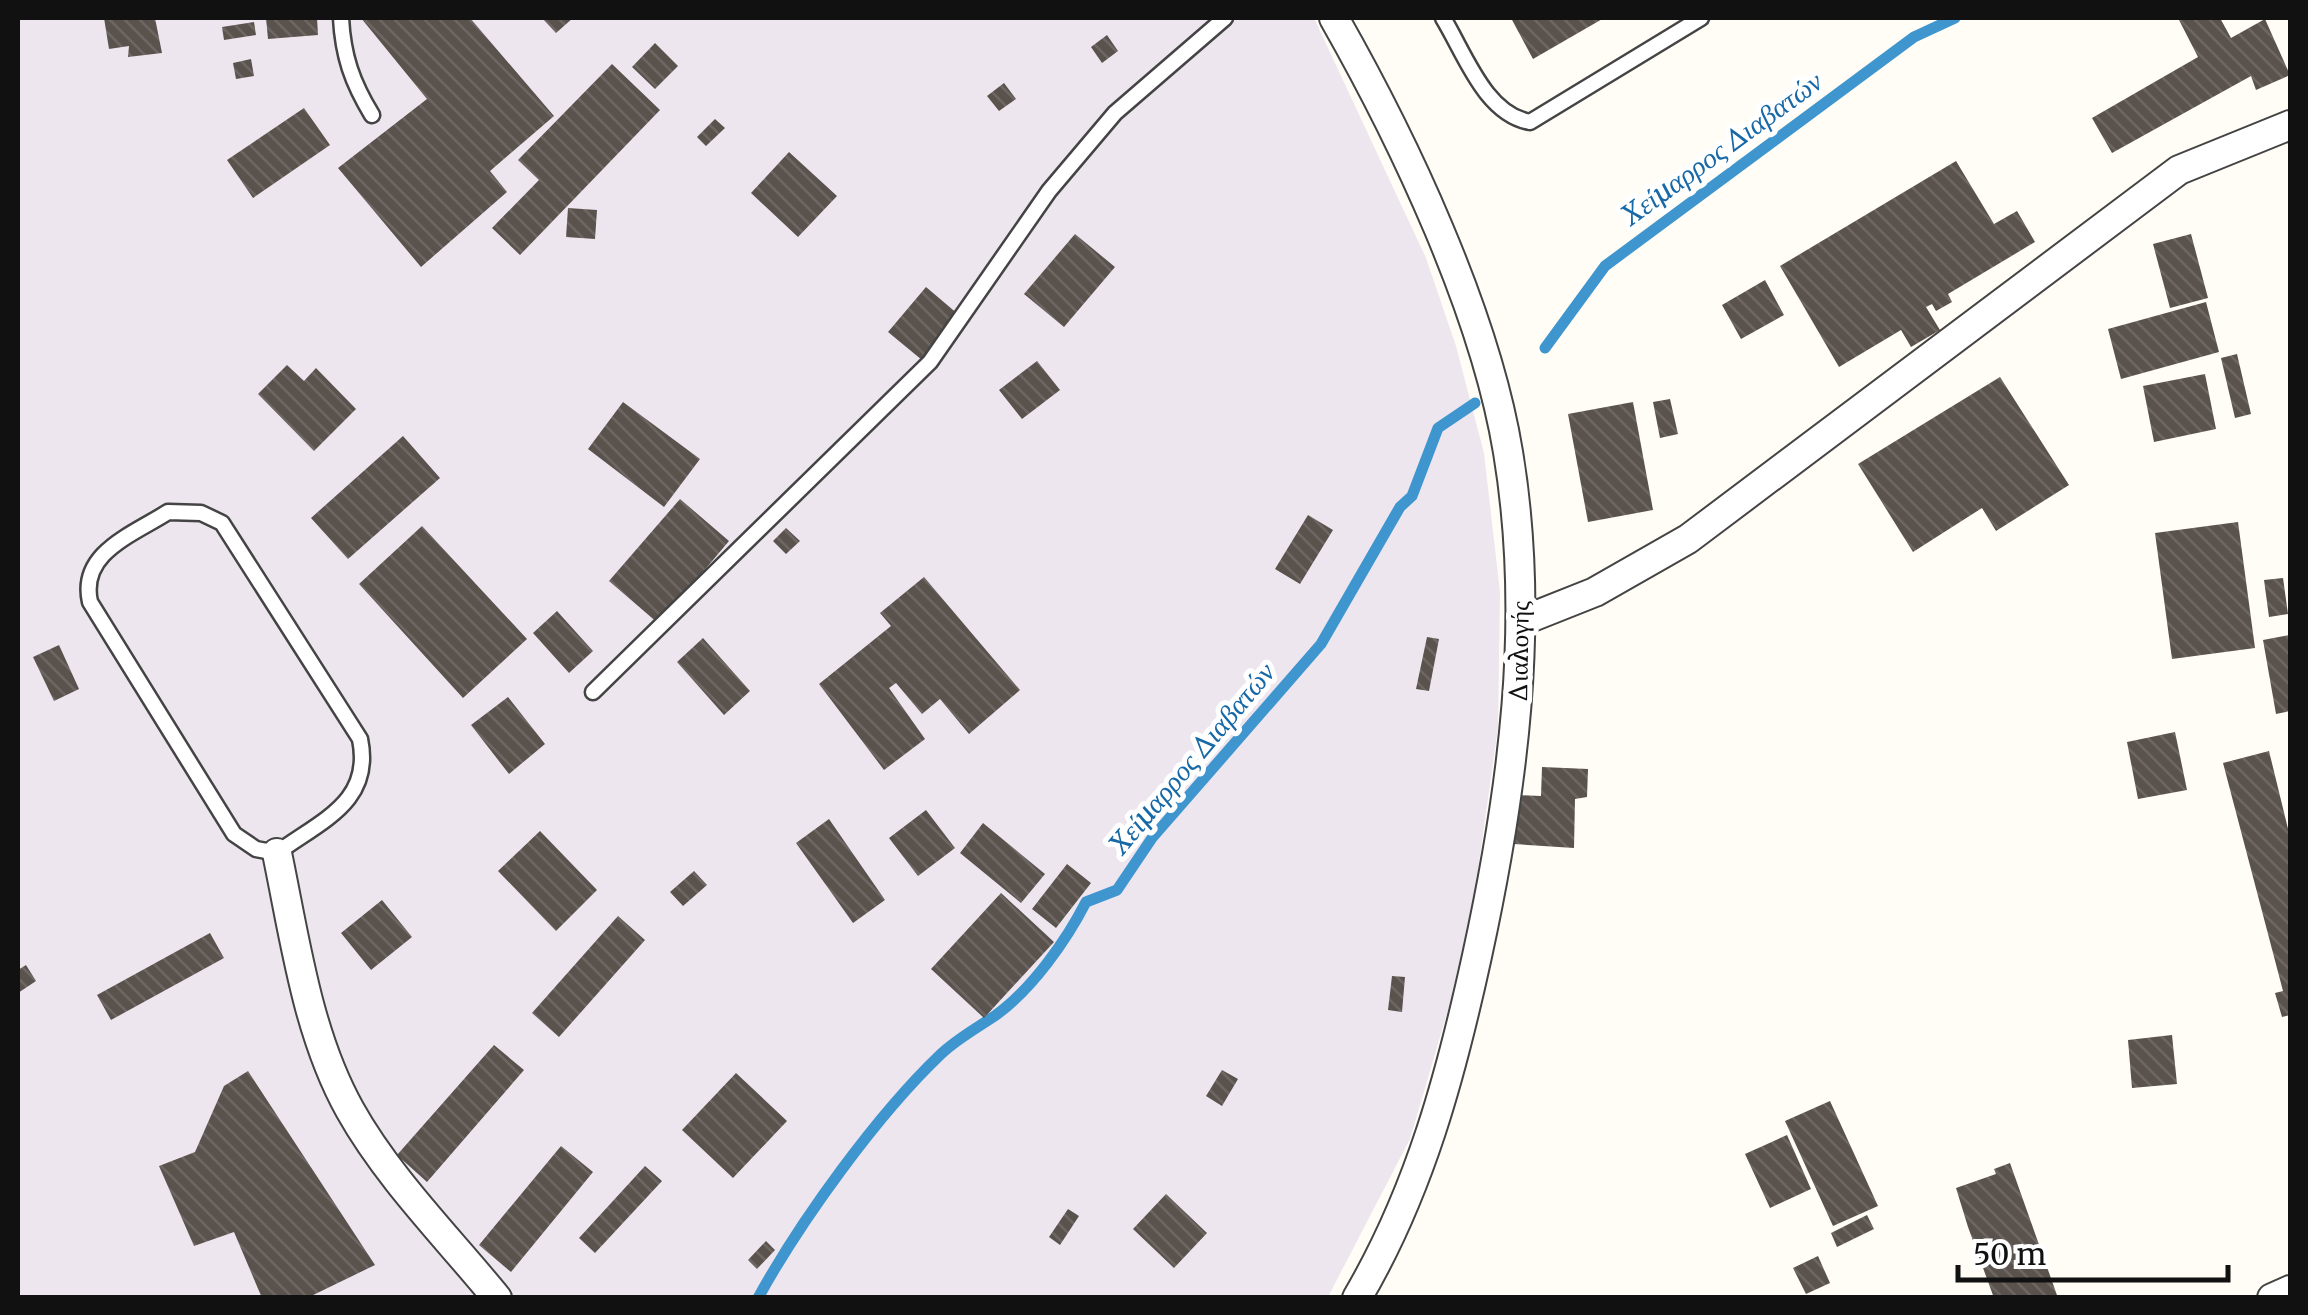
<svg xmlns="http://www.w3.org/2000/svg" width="2308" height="1315" viewBox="0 0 2308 1315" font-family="Merriweather,serif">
  <defs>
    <pattern id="building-back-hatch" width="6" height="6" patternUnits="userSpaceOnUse" patternTransform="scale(2.5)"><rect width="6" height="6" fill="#5a524d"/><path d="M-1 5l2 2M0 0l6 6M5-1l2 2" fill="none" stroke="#6d6662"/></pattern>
  </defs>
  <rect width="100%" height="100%" fill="#fffdf5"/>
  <path fill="#eee6ef" d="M18,18H1314L1426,258L1456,346L1484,453L1500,592L1498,728L1474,898L1450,1003L1410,1139L1328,1297L19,1298Z"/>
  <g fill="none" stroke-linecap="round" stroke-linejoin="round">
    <path stroke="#3f96cf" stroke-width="11" d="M1545,348L1605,266L1914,37L1955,18
      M758,1298C801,1220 877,1115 941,1054C958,1038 977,1028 996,1015C1032,989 1066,941 1086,902L1117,890L1152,838L1321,644L1400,507L1412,496L1438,428L1475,403"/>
  </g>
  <path fill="url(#building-back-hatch)" d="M104,18H155L162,53L128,57L129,46L109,49Z
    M266,18H317L318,35L268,39Z
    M361,18H470L554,116L490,171L507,192L421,267L338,168L427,99Z
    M542,18H573L556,33Z
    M1511,18H1604L1533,59Z
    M2178,18H2220L2231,38L2265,19L2290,75L2256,90L2251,76L2112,153L2092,118L2198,57Z
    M254,22L256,35L224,40L222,27Z
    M1107,35L1118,51L1102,63L1091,47Z
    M655,43L678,66L655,89L632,67Z
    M251,59L254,76L236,79L233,63Z
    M612,64L660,110L520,255L492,228L539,180L518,160Z
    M1004,83L1016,99L999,111L987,96Z
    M304,108L330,145L253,198L227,160Z
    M715,119L725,128L706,146L697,137Z
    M789,152L837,196L798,237L751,193Z
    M1956,161L1994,224L2017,211L2035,242L1948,294L1952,302L1936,311L1932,304L1926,307L1940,330L1911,347L1901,330L1839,367L1780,266Z
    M568,208L597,210L595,239L566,237Z
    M1075,234L1115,267L1064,327L1024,294Z
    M2191,234L2208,298L2170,308L2153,244Z
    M1765,280L1784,315L1741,339L1722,305Z
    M926,287L959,315L922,360L888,332Z
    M2206,302L2219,352L2121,379L2108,329Z
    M2237,354L2251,414L2235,418L2221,358Z
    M1037,361L1060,390L1022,419L999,390Z
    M287,365L304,381L316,368L356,409L314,451L258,394Z
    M2205,374L2216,429L2154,442L2143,386Z
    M2000,377L2069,485L1996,531L1982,508L1913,552L1858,464Z
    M1670,399L1678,434L1660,438L1653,402Z
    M623,402L700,459L664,507L588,449Z
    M1633,402L1653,510L1588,522L1568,414Z
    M403,436L440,478L348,559L311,518Z
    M680,499L729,541L659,624L609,581Z
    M1308,515L1333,530L1300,584L1275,569Z
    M2238,522L2255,648L2172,659L2155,533Z
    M422,526L527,639L463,698L359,584Z
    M786,528L800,541L786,554L773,541Z
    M924,577L1020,690L969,734L940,699L922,714L896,683L889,688L925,739L884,770L819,684L891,626L880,613Z
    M2283,578L2288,614L2269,617L2264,580Z
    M557,611L593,651L569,673L533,633Z
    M2290,635V711L2276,714L2263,640Z
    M1427,637L1439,639L1429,691L1416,689Z
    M703,638L750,691L724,715L677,662Z
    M59,645L79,689L54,701L33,657Z
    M508,697L545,744L509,774L471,725Z
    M2175,732L2187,790L2138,799L2127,742Z
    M2269,751L2290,837V1015L2282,1017L2275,993L2283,991L2223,763Z
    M1542,767L1588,769L1587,797L1575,799L1574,848L1514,844L1517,795L1541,796Z
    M926,810L955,848L918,876L889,838Z
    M829,819L885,900L853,923L796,843Z
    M983,823L1045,874L1021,903L960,853Z
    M540,831L597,890L556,931L498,871Z
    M1067,864L1091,883L1056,928L1032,909Z
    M694,871L707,885L683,906L670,892Z
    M1001,893L1054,942L984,1018L931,969Z
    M382,900L412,937L371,970L341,933Z
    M618,916L645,940L559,1037L532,1013Z
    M210,933L224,958L111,1020L97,995Z
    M26,965L36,981L18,993V970Z
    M1392,976L1405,977L1402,1012L1388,1010Z
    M2172,1035L2177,1084L2132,1088L2128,1040Z
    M494,1045L524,1070L427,1182L397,1155Z
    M1222,1070L1238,1079L1222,1106L1206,1096Z
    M248,1071L375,1265L307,1298H262L234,1232L194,1246L159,1166L195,1152L224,1086Z
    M736,1073L787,1121L733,1178L682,1130Z
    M1830,1101L1878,1206L1833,1226L1785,1121Z
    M1787,1135L1811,1189L1770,1208L1745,1154Z
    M561,1146L593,1172L511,1272L479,1245Z
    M2010,1163L2058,1298H1994L1968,1227L1956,1188L1996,1174L1994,1169Z
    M645,1166L662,1181L595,1253L579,1238Z
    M1166,1194L1207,1233L1174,1268L1133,1229Z
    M1068,1209L1079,1216L1060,1245L1049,1237Z
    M1867,1215L1874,1229L1837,1247L1831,1233Z
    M766,1241L775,1250L757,1269L748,1260Z
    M1818,1256L1830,1283L1806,1294L1793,1268Z"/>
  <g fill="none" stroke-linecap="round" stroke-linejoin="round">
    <g stroke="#444" stroke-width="19">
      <path id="service" d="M341,18C343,56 352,82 372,115
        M1443,18C1465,54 1485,114 1530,122L1701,18
        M168,512L201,513L222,523L360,739C373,802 322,820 277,853L256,849L234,834L90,602C79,553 132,535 168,512Z
        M593,692L930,362L1049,191L1115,113L1225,18"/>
    </g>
    <g stroke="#444" stroke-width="32">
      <path id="minor" d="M1334,18C1404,141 1485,312 1508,452C1536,620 1513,791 1477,956C1451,1075 1420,1191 1357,1298
        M1522,621L1595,592L1688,539L2179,170L2290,125
        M277,853C295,939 307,1033 350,1110C388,1178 448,1238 497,1298
        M2272,1298L2290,1290"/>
    </g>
    <use href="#service" stroke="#fff" stroke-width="14"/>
    <use href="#minor" stroke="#fff" stroke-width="28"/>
  </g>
  <g text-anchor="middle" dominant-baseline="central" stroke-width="10" stroke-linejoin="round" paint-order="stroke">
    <g font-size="25" fill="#111" stroke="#fff">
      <text transform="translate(1519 652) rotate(-89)">Διαλογής</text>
    </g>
    <g font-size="28" font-style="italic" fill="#1768a6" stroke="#fff">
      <text transform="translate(1722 148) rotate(-36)">Χείμαρρος Διαβατών</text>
      <text transform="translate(1192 758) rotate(-50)">Χείμαρρος Διαβατών</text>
    </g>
  </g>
  <rect width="2308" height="1315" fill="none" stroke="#111111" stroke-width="40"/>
  <path d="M1958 1265v15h270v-15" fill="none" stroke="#111111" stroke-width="5"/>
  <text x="1973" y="1265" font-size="30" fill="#111111" stroke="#ffffff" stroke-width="8" paint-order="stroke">50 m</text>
</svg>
